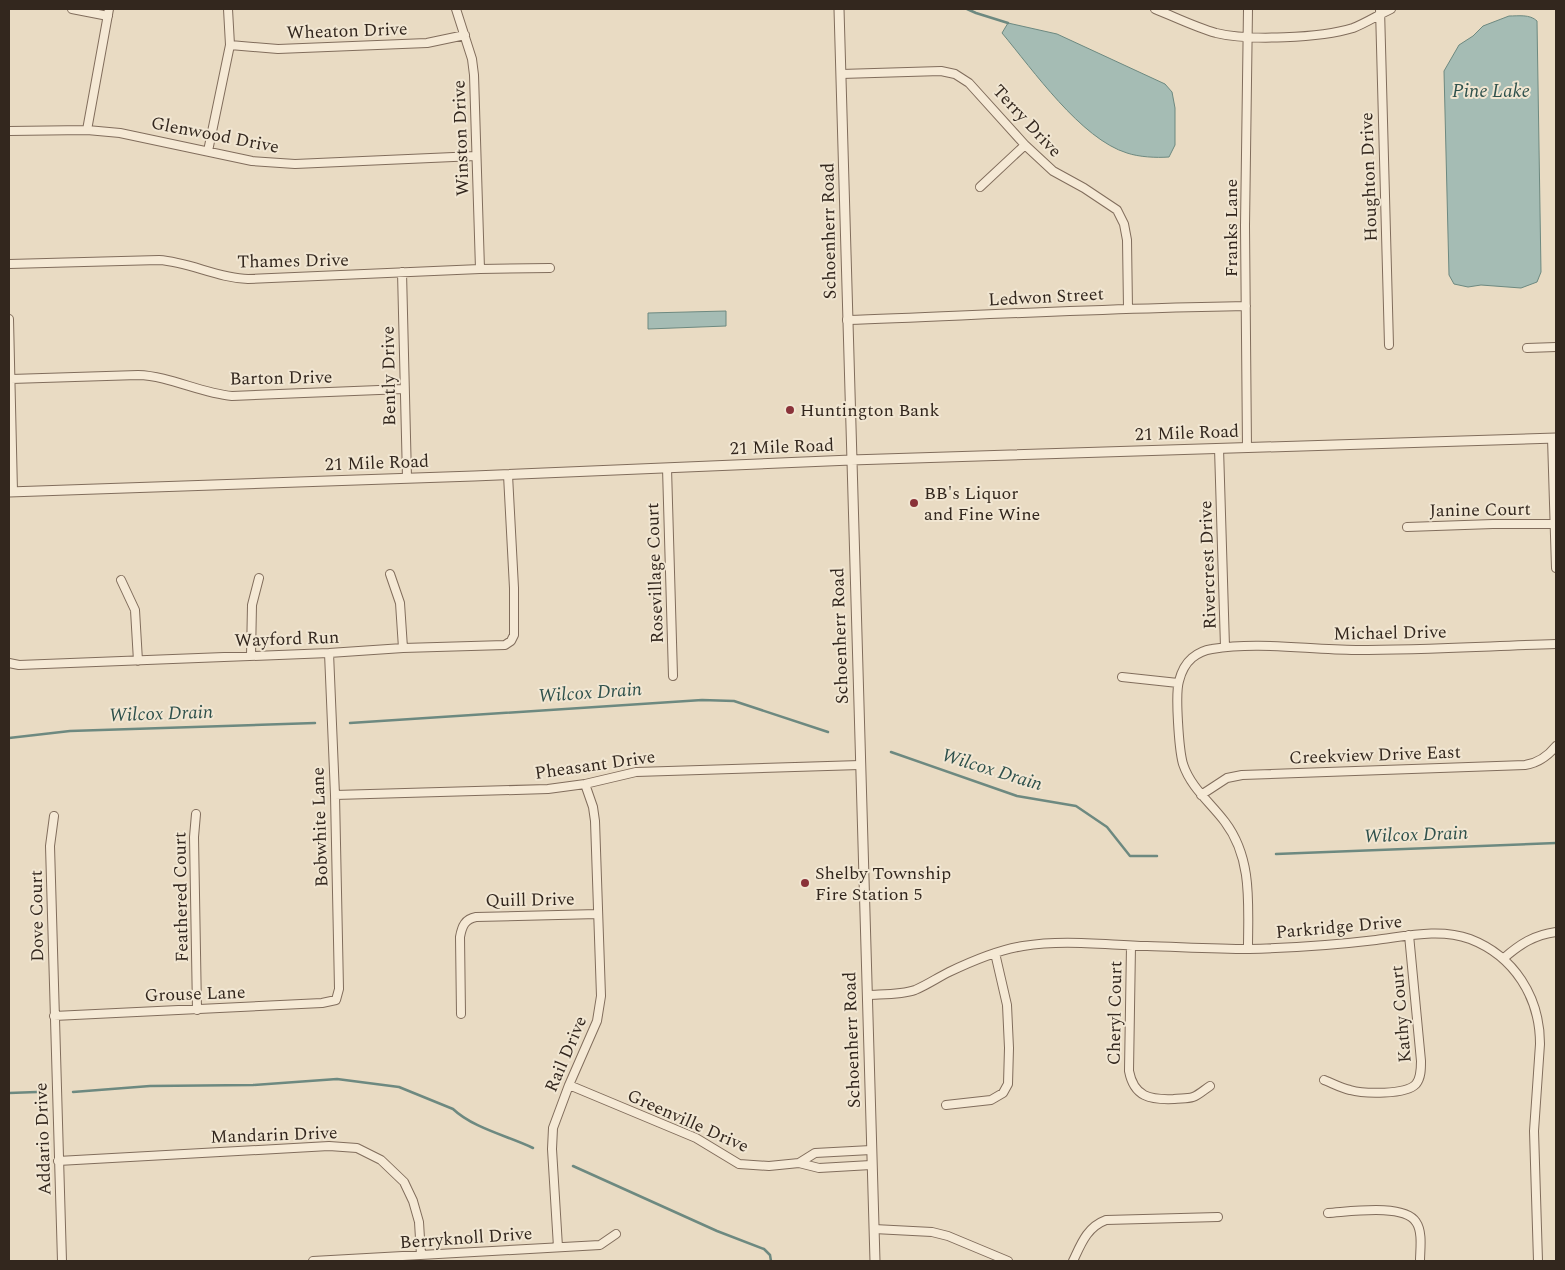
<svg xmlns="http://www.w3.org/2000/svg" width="1565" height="1270" viewBox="0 0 1565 1270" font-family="Spectral,serif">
  <rect width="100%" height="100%" fill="#e9dbc3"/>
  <path fill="#a5bcb4" stroke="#6d8980" d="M1509,16C1518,16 1530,14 1537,21L1541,272L1537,282L1521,288L1481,285L1468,287L1454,284L1449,275L1444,71L1459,45L1473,36L1483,26Z
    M1008,23L1057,34L1165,84L1172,92L1175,108V145L1169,157C1156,158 1139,157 1127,153C1081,139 1033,70 1002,33Z
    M726,311V326L648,329V313Z"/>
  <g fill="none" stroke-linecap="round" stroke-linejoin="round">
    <path stroke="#6d8980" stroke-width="2.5" d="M967,9L976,13L1008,23
      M350,723L702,700L734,701L828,732
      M9,738L70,731L315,723
      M891,752L1017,796L1076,806L1107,827L1130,856H1157
      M1276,854L1556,843
      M73,1092L150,1086L253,1085L337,1079L399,1087L453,1109C473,1128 508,1136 533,1148
      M9,1093L37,1092
      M573,1166L717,1231L764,1249L770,1255L771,1261"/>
    <g stroke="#816d5c" stroke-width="10">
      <path id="minor" d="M72,9L108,16
        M456,9L472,59L474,75L480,269
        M1155,9C1175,17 1195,27 1216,33C1248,41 1321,38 1353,28C1366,23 1378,15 1391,9
        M1380,9L1389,345
        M230,45L278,49L427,43L465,35
        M841,74L941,71L955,74L969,83L1025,145L1053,171L1084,188L1117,210L1124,224L1127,240L1128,308
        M87,130L109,9
        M9,131L87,130L120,133L252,161L295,164L476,156
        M208,151L230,45L228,9
        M980,187L1025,145
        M9,264L159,260C190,262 217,278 248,279L480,269L550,268
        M402,272L407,478
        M9,319L13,492
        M847,320C980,315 1113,308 1246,306
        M1527,348L1556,347
        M11,379L138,375C170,376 200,393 232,396L404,389
        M1552,438L1556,568
        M1219,448L1225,647
        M1247,448L1245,226L1248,9
        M667,468L673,676
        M1407,527L1493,524H1554
        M390,574L400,603L403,648
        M121,580L135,610L138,661
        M251,655L252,605L259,578
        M9,663L19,665L329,653L403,648L505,645L511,641L514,635V588L508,475
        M1122,677L1178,683
        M335,795L548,789L585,784L636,772L860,765
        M1201,795L1227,778L1242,775L1525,765C1538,763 1548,756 1556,746
        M196,814L194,837L197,1010
        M54,816L50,846L62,1261
        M1131,946L1129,1071C1134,1097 1150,1100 1174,1099C1180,1098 1187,1099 1193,1097C1199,1095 1205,1089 1210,1086
        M1248,949C1248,905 1253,859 1225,822C1210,802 1191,788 1183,764C1179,750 1175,694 1179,681C1181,673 1185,664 1192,658C1198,653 1205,650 1212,649C1259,641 1308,650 1356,650C1422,650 1490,646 1556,644
        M1504,958C1520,944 1534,935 1556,932
        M867,995C882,994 901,995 915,990C927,985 937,978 949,972C972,961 997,950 1023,946C1064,939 1106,945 1147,946C1181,947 1215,949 1249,949C1291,948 1334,945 1376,940C1407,936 1440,928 1470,939C1514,956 1540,997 1540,1044L1534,1131L1538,1261
        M461,1014L460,937C462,926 465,919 476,917L598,914
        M54,1016L322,1003L336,1000L339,989L335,795L329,653
        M1324,1080C1332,1083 1341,1088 1350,1090C1364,1094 1406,1095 1416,1084C1421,1078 1421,1069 1421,1061L1409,935
        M569,1085L696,1138L739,1164L769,1166L799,1163
        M946,1105L991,1100L1003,1093L1008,1084L1009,1048L1007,1005L995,953
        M871,1150L815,1153L799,1163L819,1168L871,1165
        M58,1161L329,1146L357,1148L381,1160L404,1182L413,1201L419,1222L421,1255
        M1328,1213C1348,1212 1404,1203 1416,1222C1423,1232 1420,1250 1420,1261
        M874,1229L932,1232L948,1236L1008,1261
        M558,1247L552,1149L553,1128L569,1085L597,1021L601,996L595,821L593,807L585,784
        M313,1261L600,1245L616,1234
        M1073,1261C1081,1244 1087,1227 1106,1220L1218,1217"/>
    </g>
    <g stroke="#816d5c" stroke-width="11">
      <path id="tertiary" d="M839,9L875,1261
        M9,492L474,476L851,460L1556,438"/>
    </g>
    <use href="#minor" stroke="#f5e9d5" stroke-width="8"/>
    <use href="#tertiary" stroke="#f5e9d5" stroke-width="9"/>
  </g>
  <g fill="#8a3239" stroke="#f1e6d2" stroke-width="2">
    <circle cx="790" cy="410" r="5"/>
    <circle cx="914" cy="503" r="5"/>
    <circle cx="805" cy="883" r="5"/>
  </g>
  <g text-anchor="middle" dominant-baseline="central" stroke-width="4" stroke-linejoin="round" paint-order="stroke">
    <g font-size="18" fill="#33271e" stroke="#f1e6d2">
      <text transform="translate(347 31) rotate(-2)">Wheaton Drive</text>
      <text transform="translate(1027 121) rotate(47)">Terry Drive</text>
      <text transform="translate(215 135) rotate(11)">Glenwood Drive</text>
      <text transform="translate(461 138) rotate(-92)">Winston Drive</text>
      <text transform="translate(1369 177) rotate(-92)">Houghton Drive</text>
      <text transform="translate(1231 228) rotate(-90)">Franks Lane</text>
      <text transform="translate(829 231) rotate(-91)">Schoenherr Road</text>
      <text transform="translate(293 261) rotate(-1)">Thames Drive</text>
      <text transform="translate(1046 297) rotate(-3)">Ledwon Street</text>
      <text transform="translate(389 376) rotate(-91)">Bently Drive</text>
      <text transform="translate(281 378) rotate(-1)">Barton Drive</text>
      <text transform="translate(1187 433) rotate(-2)">21 Mile Road</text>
      <text transform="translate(782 447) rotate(-2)">21 Mile Road</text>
      <text transform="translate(377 463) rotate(-2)">21 Mile Road</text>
      <text transform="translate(1480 510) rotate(-1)">Janine Court</text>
      <text transform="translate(1208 565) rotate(-92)">Rivercrest Drive</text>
      <text transform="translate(655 573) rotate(-92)">Rosevillage Court</text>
      <text transform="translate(1390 633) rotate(-1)">Michael Drive</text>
      <text transform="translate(840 636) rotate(-92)">Schoenherr Road</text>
      <text transform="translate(287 639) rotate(-2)">Wayford Run</text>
      <text transform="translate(1375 755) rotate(-2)">Creekview Drive East</text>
      <text transform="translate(595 765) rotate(-8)">Pheasant Drive</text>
      <text transform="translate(320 827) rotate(-92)">Bobwhite Lane</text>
      <text transform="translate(181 897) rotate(-91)">Feathered Court</text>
      <text transform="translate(530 900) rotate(-1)">Quill Drive</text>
      <text transform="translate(37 916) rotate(-91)">Dove Court</text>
      <text transform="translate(1339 927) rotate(-5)">Parkridge Drive</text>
      <text transform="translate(195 994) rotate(-2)">Grouse Lane</text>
      <text transform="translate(1115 1013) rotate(-89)">Cheryl Court</text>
      <text transform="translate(1401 1014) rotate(-95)">Kathy Court</text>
      <text transform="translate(852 1040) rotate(-92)">Schoenherr Road</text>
      <text transform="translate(566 1054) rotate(-67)">Rail Drive</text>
      <text transform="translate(688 1121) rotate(24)">Greenville Drive</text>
      <text transform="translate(274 1135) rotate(-2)">Mandarin Drive</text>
      <text transform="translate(43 1139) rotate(-92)">Addario Drive</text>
      <text transform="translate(466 1238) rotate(-4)">Berryknoll Drive</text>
    </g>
    <g font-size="18" fill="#33271e" stroke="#f1e6d2" text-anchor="start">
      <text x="800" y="410">Huntington Bank</text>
      <text x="924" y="493">BB's Liquor<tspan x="924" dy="21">and Fine Wine</tspan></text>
      <text x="815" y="873">Shelby Township<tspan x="815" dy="21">Fire Station 5</tspan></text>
    </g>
    <g font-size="19" font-style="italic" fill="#2f514c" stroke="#f1e6d2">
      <text x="1491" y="91">Pine Lake</text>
      <text transform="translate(590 693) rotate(-4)">Wilcox Drain</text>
      <text transform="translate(161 714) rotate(-2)">Wilcox Drain</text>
      <text transform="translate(992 770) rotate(17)">Wilcox Drain</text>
      <text transform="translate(1416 835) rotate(-2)">Wilcox Drain</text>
    </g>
  </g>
  <rect width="1565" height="1270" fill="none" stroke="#33271e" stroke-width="20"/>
</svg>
